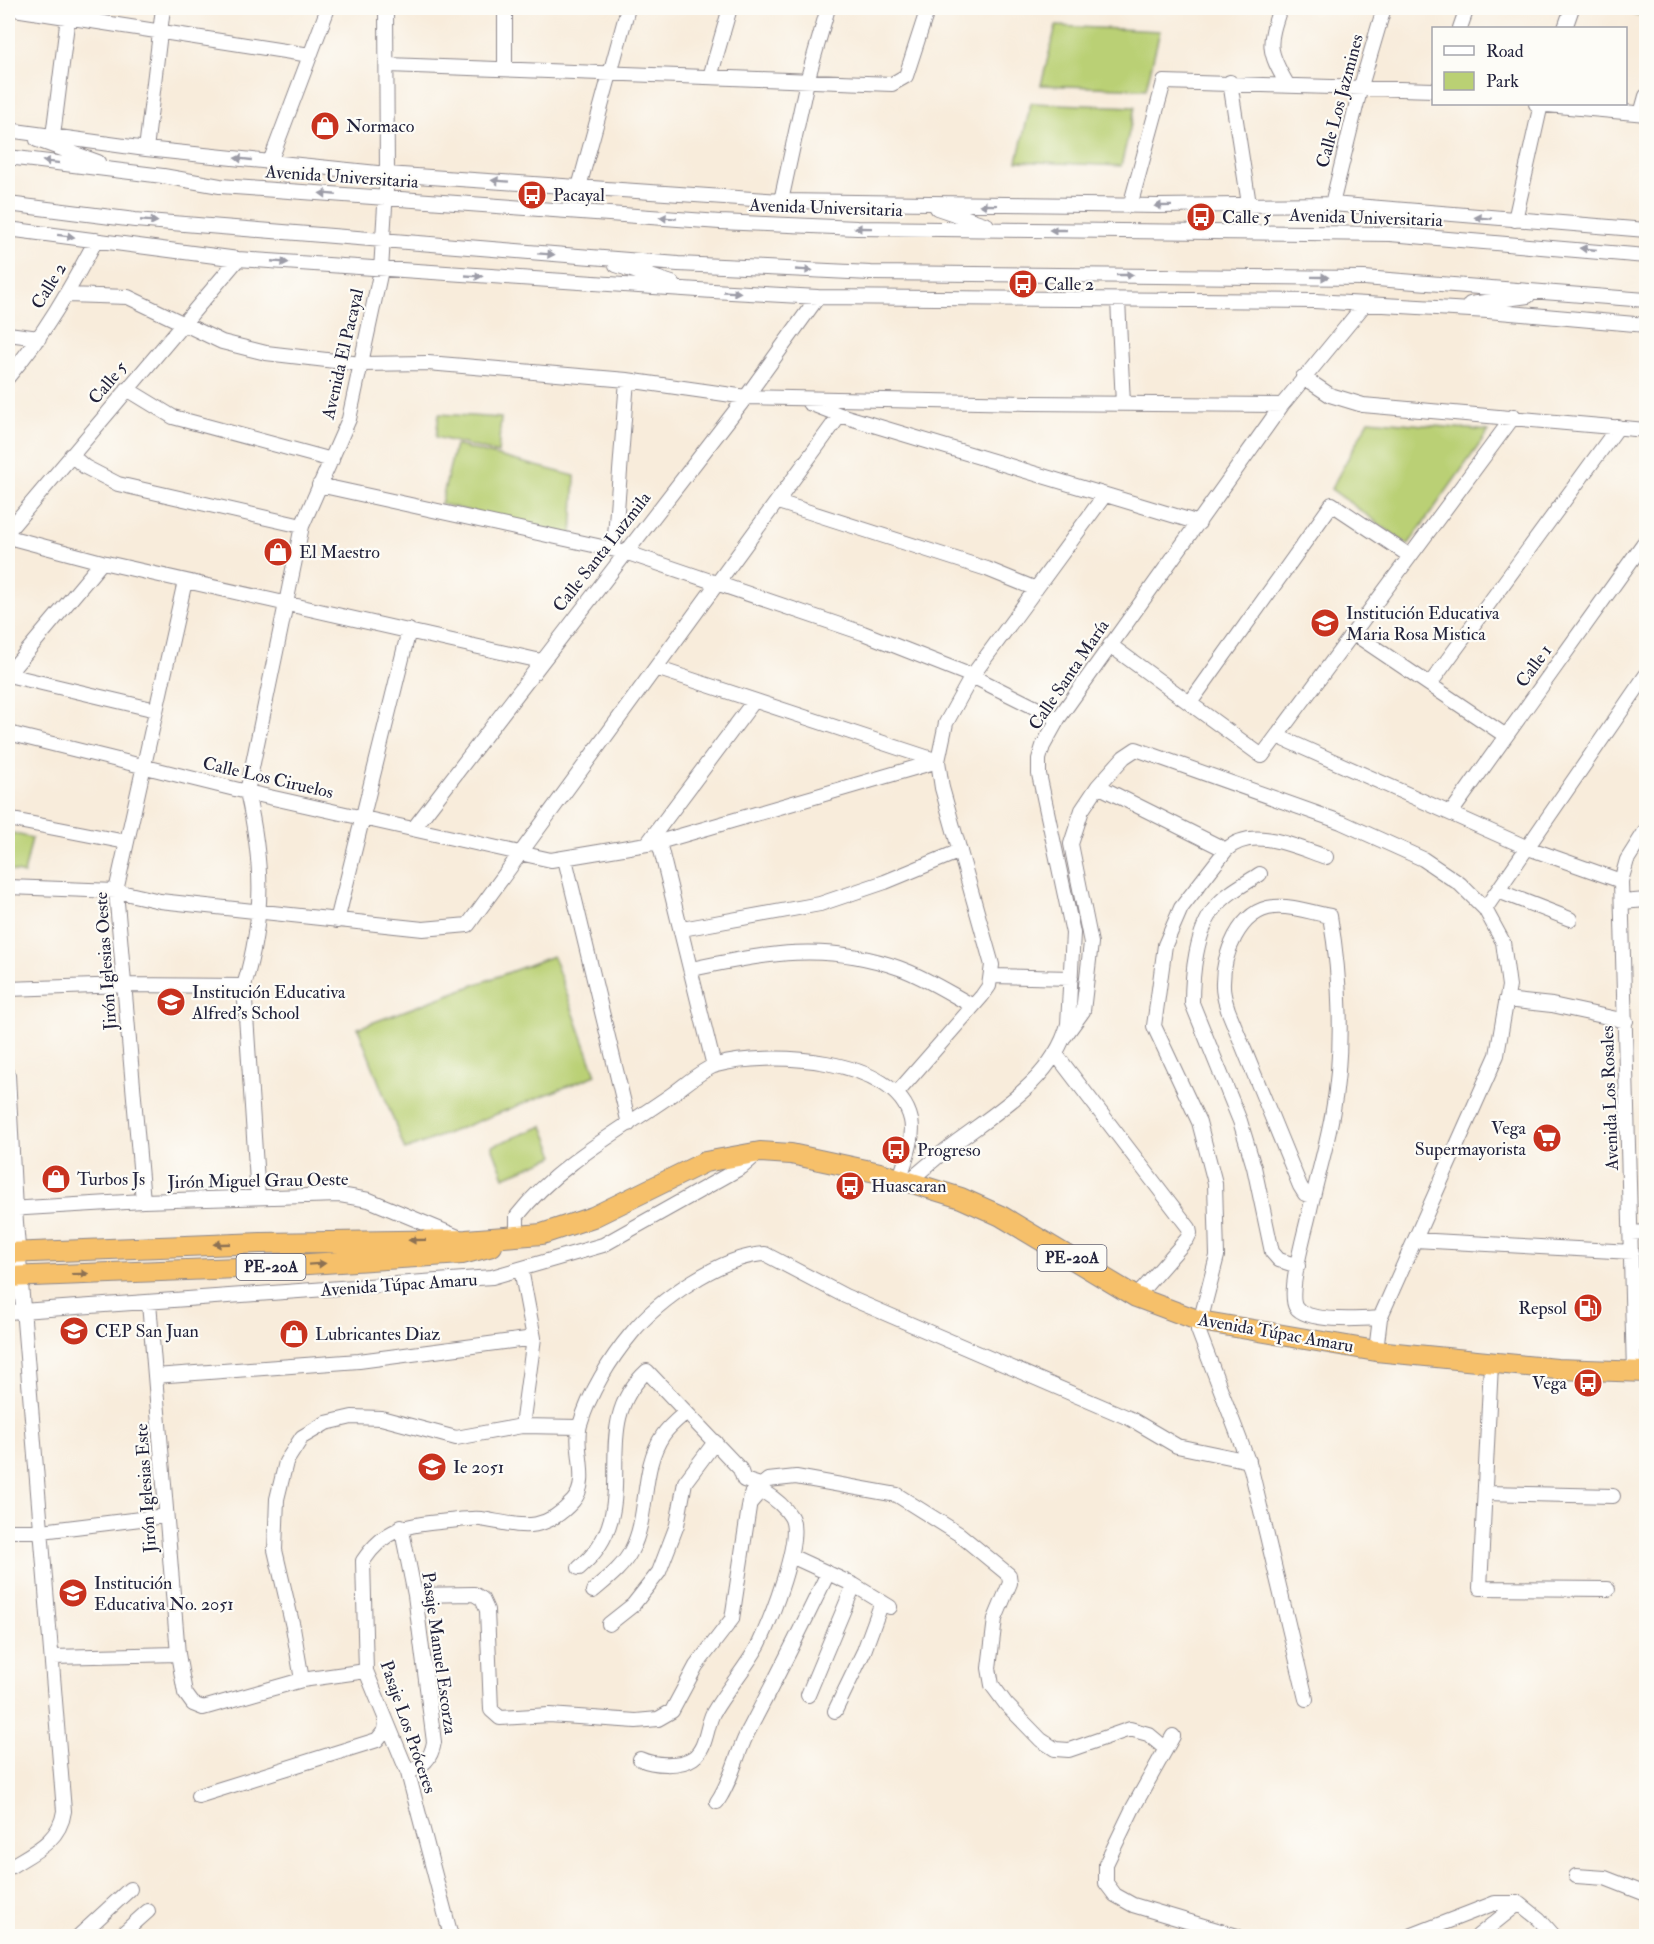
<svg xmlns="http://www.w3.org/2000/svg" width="1654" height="1944" viewBox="0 0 1654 1944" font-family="'IM FELL Double Pica',serif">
  <rect width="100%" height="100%" fill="#fdfcf7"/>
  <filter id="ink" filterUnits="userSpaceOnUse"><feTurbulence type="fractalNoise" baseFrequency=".0167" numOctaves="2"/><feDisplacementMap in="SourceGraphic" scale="12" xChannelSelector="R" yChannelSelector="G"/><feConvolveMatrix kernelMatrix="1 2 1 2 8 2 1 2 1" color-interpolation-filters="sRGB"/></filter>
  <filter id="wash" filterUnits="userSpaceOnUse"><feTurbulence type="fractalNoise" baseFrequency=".008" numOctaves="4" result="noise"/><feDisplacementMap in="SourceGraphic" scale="24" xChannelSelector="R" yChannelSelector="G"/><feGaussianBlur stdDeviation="1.35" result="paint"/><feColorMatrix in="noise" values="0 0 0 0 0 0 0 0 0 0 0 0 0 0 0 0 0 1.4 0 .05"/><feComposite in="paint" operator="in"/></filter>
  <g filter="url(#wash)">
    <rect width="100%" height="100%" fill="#f8ecdb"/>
    <path fill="#bad074" stroke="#6e7958" stroke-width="1.5" d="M1615,8H1646V17Z
      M1056,26L1160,31L1146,89L1041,85Z
      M1031,103L1135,107L1121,166L1017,161Z
      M439,414L501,418L498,453L436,437Z
      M1369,420L1489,431L1408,545L1331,489Z
      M455,445L575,476L572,536L441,504Z
      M8,832L32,838L24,874L8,870Z
      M553,956L596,1075L405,1150L358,1028Z
      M543,1126L555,1156L504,1177L492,1146Z"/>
  </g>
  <g filter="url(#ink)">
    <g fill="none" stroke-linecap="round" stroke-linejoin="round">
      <g stroke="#8d878b" stroke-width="16">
        <path id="minor" d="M8,8L310,55
          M1280,8C1268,44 1267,50 1287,84
          M1460,28L1467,8
          M1565,28L1572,8
          M388,65L892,84L906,76L928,8
          M505,68V8
          M710,77L730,8
          M1230,82L1249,204
          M1536,104L1646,114
          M1641,114L1646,96
          M8,130L146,149L387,174L781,201L1159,206L1332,204L1646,230
          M53,136L69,8
          M37,140L98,162
          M146,149L163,8
          M8,157L163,176L220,186L720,222L857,228L1390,234L1646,256
          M270,162L328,8
          M579,187L628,8
          M781,201L807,81L828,8
          M8,204L135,220L678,264L871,273L1364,278L1646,300
          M1332,204L1361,86L1384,8
          M1130,206L1164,82L1434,90
          M937,208L987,225
          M1515,220L1541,104
          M8,229L238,259L713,291L818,297L1314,301L1488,311L1646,325
          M616,265L672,283
          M67,295L128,297L222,342L266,353L361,364L428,363L627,380L746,397L1029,403L1282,405
          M1118,300L1123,404
          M1470,304L1528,296
          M8,334L39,338
          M8,377C44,335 70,289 96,240
          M1303,377L1330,395L1363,405L1646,430
          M127,389L173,417L332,460
          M809,403L840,415L1199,523
          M71,455L85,467L118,484L302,526
          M319,485L625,552L863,633L972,676L1058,719
          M778,502L987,569L1036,589
          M8,531L238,259
          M8,537L102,562L541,661
          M614,549L627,380
          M1353,633L1506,736
          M1110,645L1262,756L1514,416
          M656,668L938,761
          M8,674L102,562
          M8,675L156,710
          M1430,684L1618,427
          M1190,703L1332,504L1410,556
          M8,733L247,792L551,860L659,842L938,761
          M1277,736L1528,848L1621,881
          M1098,786L1226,850
          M1451,813L1646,540
          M8,819L126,842
          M414,828L746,397L818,297
          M659,842L714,1066
          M647,844L754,701
          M565,859L629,1124
          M1260,874C1245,884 1226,893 1215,908C1196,931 1192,974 1192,1003L1240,1121L1254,1167L1272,1252L1279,1260L1298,1266
          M8,887L116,891L160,901L423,929L468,925L840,415
          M1498,891L1570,919
          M1622,902L1646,900
          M1485,909L1646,675
          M337,921L409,630
          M682,929L820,904L885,882L960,851
          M692,969C765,953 827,942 899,968C925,977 949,993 973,1006
          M992,976L1071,978
          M8,989L125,985L244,986
          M1506,1000L1552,1005L1626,1021
          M1065,1036L1083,1011L1091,943L1071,844L1082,810L1098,786L1124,757L1136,749L1341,822L1423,859L1460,884L1485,909L1503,942L1509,986L1497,1055L1380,1318L1376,1351
          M1055,1053L1189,1228L1190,1233L1187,1239L1136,1297
          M8,1075L15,1210L64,1811C60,1842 32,1853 8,1868
          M897,1093L982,996L989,986L992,965L942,788L938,761L946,723L972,676L1104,496
          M909,1181C926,1167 942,1152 959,1140C1001,1109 1054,1077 1068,1024L1073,933L1039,774V759L1043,746L1058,719L1282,405L1365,304
          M1313,1196L1305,1194L1300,1186L1228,1010C1226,1003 1223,995 1223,987C1222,956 1239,910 1274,907C1291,905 1313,913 1330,916C1341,978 1344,1054 1332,1116C1326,1149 1316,1181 1309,1214C1305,1232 1287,1294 1296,1307C1307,1323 1363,1319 1380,1318
          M258,1197L244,986C265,916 263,862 247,792L302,526L349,419L381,270L387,174L386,8
          M143,1201L116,891L185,581
          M9,1209L143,1201L340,1195L369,1200L458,1237
          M1631,1233L1646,1232
          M517,1237V1216C557,1165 618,1132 671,1095C684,1086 701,1070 716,1065C767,1051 897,1056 911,1120C915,1138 905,1161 900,1178
          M1415,1240L1632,1252
          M521,1269L534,1338L522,1426
          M149,1303L178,1654L185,1693L193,1704L203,1708L302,1680L366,1671
          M8,1312L492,1277L603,1245L742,1167L757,1154
          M1491,1364L1480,1588L1608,1589
          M1634,1372L1621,881L1627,860L1646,830
          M155,1376L359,1361L534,1338
          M1485,1493L1613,1496
          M401,1526L415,1595L434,1742C431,1760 423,1765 408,1773
          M8,1531H42L165,1516
          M791,1556L854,1585L890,1607
          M579,1568C650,1509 582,1430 647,1371L740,1469L744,1480L760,1485
          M593,1591C607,1579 623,1567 631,1551C650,1515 640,1469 663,1435C669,1426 678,1419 686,1412
          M415,1595L474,1594L482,1599L487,1610L491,1710L500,1718L549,1715L636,1721L658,1719L672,1711L696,1666L732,1619L751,1494L768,1480L796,1477L897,1495L959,1534L1009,1575L1010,1583L995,1619L989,1668L992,1685L1006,1704L1041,1740L1055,1749L1069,1750L1130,1729L1148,1734L1166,1749
          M609,1624L633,1605L659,1572L677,1525L685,1482L715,1442
          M52,1657L178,1654
          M302,1680L293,1627L275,1550L277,1499L286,1462L302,1437L326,1423L352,1417L381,1418L456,1438L522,1426L579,1427
          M808,1695L854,1585
          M1306,1699L1251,1469L1198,1330L1217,1256L1215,1183L1199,1122L1154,1026L1165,945L1181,908L1226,850C1252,825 1296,847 1326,857
          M835,1711L864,1651L882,1602
          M1173,1736L1133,1808L1106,1864V1883L1115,1895L1133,1905L1237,1936
          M640,1759C653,1765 680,1767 693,1758C707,1748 706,1727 713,1713C727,1689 746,1668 759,1644C770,1621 803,1539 791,1517C785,1507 774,1498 764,1492L757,1495L751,1502
          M198,1796L377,1740L385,1730L386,1722
          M717,1802C733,1779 737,1750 751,1726C778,1675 803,1625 828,1573
          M1576,1876L1605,1878L1646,1894
          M79,1936L130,1889
          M120,1936L148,1911
          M451,1936L408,1773L366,1671L363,1561C387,1525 410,1525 449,1521C459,1520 471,1518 481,1519C520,1525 542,1535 573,1501C591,1481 573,1448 580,1425C589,1394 610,1359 631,1334C658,1300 721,1256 765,1254L845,1296L1131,1419L1177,1446L1249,1461
          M1410,1936L1495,1903H1519
          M1478,1936L1519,1903L1539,1919L1554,1936"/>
      </g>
      <g stroke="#8d878b" stroke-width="22">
        <path id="highway" d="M8,1253L261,1243L466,1240L542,1234L593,1217L705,1162L760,1152L791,1154L880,1173L961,1198L1001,1216L1136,1297L1200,1321L1376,1351L1557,1369L1646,1372
          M8,1277L263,1267L462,1254L492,1246"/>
      </g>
      <use href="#minor" stroke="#fff" stroke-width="14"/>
      <use href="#highway" stroke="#f6c06b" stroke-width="20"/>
    </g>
    <defs><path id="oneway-solid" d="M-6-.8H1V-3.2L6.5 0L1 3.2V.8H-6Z" transform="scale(1.5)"/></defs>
    <g fill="#9c9ca7">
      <use href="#oneway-solid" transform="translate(243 159) rotate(-174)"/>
      <use href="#oneway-solid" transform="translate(51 162) rotate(-173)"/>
      <use href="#oneway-solid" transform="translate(500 181) rotate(-176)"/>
      <use href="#oneway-solid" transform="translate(328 194) rotate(-175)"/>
      <use href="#oneway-solid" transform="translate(988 205) rotate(-179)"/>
      <use href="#oneway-solid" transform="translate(1163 206) rotate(179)"/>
      <use href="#oneway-solid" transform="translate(668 218) rotate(-176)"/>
      <use href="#oneway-solid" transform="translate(1483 218) rotate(-175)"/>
      <use href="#oneway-solid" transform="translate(149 221) rotate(5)"/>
      <use href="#oneway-solid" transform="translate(863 228) rotate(-179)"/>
      <use href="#oneway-solid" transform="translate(1058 230) rotate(-180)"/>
      <use href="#oneway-solid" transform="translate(66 236) rotate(7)"/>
      <use href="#oneway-solid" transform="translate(1588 249) rotate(-174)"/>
      <use href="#oneway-solid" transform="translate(546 254) rotate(4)"/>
      <use href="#oneway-solid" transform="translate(280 262) rotate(5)"/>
      <use href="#oneway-solid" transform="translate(804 270) rotate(3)"/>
      <use href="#oneway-solid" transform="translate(1125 275)"/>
      <use href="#oneway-solid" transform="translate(474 276) rotate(3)"/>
      <use href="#oneway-solid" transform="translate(1320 277) rotate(1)"/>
      <use href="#oneway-solid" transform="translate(732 292) rotate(3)"/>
    </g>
    <g fill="#8c7153">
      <use href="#oneway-solid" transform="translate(417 1240) rotate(179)"/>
      <use href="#oneway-solid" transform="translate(222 1244) rotate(178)"/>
      <use href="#oneway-solid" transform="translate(317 1264) rotate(-4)"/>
      <use href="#oneway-solid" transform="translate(80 1274) rotate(-2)"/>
    </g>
  </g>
  <defs>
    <g id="shop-disc" transform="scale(1.5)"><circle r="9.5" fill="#c8321e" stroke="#fdfcf7"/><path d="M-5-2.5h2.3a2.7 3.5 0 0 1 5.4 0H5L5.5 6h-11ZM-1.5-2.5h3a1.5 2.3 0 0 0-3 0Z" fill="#fff"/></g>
    <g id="bus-disc" transform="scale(1.5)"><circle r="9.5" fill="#c8321e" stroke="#fdfcf7"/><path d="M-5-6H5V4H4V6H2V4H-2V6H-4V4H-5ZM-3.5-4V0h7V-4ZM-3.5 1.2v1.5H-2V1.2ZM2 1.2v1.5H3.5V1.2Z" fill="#fff"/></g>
    <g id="school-disc" transform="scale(1.5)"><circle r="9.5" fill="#c8321e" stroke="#fdfcf7"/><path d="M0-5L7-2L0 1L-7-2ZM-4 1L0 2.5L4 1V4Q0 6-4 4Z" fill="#fff"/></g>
    <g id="supermarket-disc" transform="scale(1.5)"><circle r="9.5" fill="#c8321e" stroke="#fdfcf7"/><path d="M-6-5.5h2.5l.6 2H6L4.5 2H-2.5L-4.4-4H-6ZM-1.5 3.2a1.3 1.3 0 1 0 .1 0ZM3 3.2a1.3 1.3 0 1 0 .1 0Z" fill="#fff"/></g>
    <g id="fuel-disc" transform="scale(1.5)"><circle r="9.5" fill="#c8321e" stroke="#fdfcf7"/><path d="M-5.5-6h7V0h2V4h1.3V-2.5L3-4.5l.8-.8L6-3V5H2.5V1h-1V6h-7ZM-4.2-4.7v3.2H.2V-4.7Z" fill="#fff"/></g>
  </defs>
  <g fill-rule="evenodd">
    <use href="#shop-disc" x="325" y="126"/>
    <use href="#bus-disc" x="532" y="195"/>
    <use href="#bus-disc" x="1201" y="217"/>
    <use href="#bus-disc" x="1023" y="284"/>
    <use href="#shop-disc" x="278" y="552"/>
    <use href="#school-disc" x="1325" y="623"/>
    <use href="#school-disc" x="171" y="1002"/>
    <use href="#supermarket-disc" x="1547" y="1138"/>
    <use href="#bus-disc" x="896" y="1150"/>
    <use href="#shop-disc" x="56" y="1179"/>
    <use href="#bus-disc" x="850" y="1186"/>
    <use href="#fuel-disc" x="1588" y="1308"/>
    <use href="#school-disc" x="74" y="1331"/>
    <use href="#shop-disc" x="294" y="1334"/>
    <use href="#bus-disc" x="1588" y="1383"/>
    <use href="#school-disc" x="432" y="1467"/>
    <use href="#school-disc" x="73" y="1593"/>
  </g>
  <g text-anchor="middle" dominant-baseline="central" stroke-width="4.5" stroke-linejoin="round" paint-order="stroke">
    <g fill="#fdfcf7" stroke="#646373" stroke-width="1.5">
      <rect x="1037.5" y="1245" width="69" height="26" rx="4.5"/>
      <rect x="236.5" y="1254" width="69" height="26" rx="4.5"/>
    </g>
    <g font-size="16" font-weight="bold" fill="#22223b">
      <text x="1072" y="1258">PE-20A</text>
      <text x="271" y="1267">PE-20A</text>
    </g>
    <g font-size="18" fill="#22223b" stroke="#fdfcf7">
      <text transform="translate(1340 101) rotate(-75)">Calle Los Jazmines</text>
      <text transform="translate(342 177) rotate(4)">Avenida Universitaria</text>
      <text transform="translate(826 208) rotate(2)">Avenida Universitaria</text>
      <text transform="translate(1366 218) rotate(2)">Avenida Universitaria</text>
      <text transform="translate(49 286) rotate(-59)">Calle 2</text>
      <text transform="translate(343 354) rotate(-77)">Avenida El Pacayal</text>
      <text transform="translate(108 383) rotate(-50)">Calle 5</text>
      <text transform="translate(602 552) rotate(-52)">Calle Santa Luzmila</text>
      <text transform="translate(1534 666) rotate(-54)">Calle 1</text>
      <text transform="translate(1069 675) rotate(-56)">Calle Santa María</text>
      <text transform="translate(268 778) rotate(13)">Calle Los Ciruelos</text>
      <text transform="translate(106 961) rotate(-94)">Jirón Iglesias Oeste</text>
      <text transform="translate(1610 1098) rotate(-92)">Avenida Los Rosales</text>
      <text transform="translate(258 1181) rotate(-1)">Jirón Miguel Grau Oeste</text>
      <text transform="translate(399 1285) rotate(-4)">Avenida Túpac Amaru</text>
      <text transform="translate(1276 1333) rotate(10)">Avenida Túpac Amaru</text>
      <text transform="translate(146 1488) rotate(-94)">Jirón Iglesias Este</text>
      <text transform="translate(439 1653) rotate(82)">Pasaje Manuel Escorza</text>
      <text transform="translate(408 1727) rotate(71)">Pasaje Los Próceres</text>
    </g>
    <g font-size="18" fill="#22223b" stroke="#fdfcf7" text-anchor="start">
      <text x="346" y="126">Normaco</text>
      <text x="553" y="195">Pacayal</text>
      <text x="1222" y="217">Calle 5</text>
      <text x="1044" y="284">Calle 2</text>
      <text x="299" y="552">El Maestro</text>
      <text x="1346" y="613">Institución Educativa<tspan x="1346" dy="21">Maria Rosa Mistica</tspan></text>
      <text x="192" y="992">Institución Educativa<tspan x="192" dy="21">Alfred's School</tspan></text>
      <text x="1526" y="1128" text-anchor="end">Vega<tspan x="1526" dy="21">Supermayorista</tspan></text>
      <text x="917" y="1150">Progreso</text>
      <text x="77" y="1179">Turbos Js</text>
      <text x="871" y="1186">Huascaran</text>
      <text x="1567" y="1308" text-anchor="end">Repsol</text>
      <text x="95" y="1331">CEP San Juan</text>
      <text x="315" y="1334">Lubricantes Diaz</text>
      <text x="1567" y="1383" text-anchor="end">Vega</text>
      <text x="453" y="1467">Ie 2051</text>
      <text x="94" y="1583">Institución<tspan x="94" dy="21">Educativa No. 2051</tspan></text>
    </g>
  </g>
  <rect width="1654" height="1944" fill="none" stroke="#fdfcf7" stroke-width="30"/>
  <rect x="1432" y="27" width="195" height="78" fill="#fdfcf7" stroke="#a5a5ac" stroke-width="1.5"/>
  <rect x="1444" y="46" width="30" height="9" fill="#ffffff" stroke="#a5a5ac" stroke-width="1.5"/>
  <text x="1486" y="57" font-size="18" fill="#22223b">Road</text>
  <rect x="1444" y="72" width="30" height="18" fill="#bad074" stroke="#a5a5ac" stroke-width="1.5"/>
  <text x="1486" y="87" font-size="18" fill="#22223b">Park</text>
</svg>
